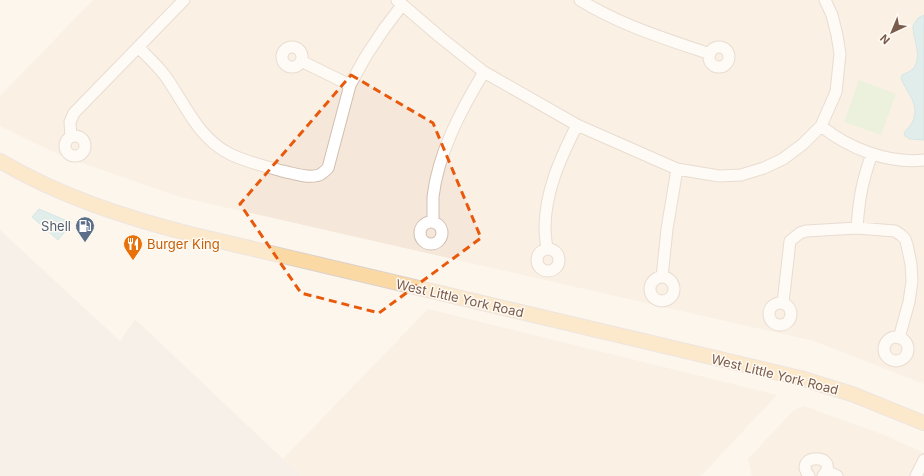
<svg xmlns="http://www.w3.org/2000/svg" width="924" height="476" viewBox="0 0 924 476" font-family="Inter,sans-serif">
  <rect width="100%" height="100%" fill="#fdf6ec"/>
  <path fill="#f5e8da" d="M93,0H924V384L814,341L180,197L62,156L0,126V96Z
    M428,309L777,395L701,476H301L283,459Z
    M804,406L887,436L924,453V476H752L748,459L794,410Z"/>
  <path fill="#efe9e4" d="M0,230L120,341L135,319L301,476H0Z"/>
  <path fill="#d8ecc9" d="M859,80L896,94L881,135L844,122Z"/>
  <path fill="#bfe3e8" stroke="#a5d3da" d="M924,15V140L910,139L905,136L904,133C906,130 910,127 912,123C921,104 907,94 901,78L902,75C905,73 910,72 913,69C923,56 913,40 913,26L918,18Z
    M39,209L72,223L58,240L32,217Z"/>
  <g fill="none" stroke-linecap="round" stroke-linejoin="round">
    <g stroke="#d1beb0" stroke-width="13">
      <path id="minor" d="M397,0L440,37L484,72L577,125L677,169L719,176L741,175L764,168L783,159L803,144L821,126L836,92L840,54L837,35L832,15L825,0
        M580,0C620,25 666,39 710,54
        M709 57a10 10 0 1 1 20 0a10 10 0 1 1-20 0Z
        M282 57a10 10 0 1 1 20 0a10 10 0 1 1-20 0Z
        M139,48C148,57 158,66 166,77C185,104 198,138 230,154C246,162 265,166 282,171C293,173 311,180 321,174C324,172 326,170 328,168L350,85L366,56L384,29L402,5
        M301,61L350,85
        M821,126C848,148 888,164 924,160
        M65 146a10 10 0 1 1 20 0a10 10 0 1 1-20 0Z
        M71,137L70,122L74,113L184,0
        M420 233a11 11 0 1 1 22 0a11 11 0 1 1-22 0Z
        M433,222C433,214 433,205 433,197C438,153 461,110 484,72
        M857,228C859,199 862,181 872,154
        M537 260a11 11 0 1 1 22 0a11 11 0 1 1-22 0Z
        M547,249C546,242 545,235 545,228C545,191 561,157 577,125
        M662,277L667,229L677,169
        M650 289a12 12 0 1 1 24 0a12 12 0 1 1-24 0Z
        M769 314a11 11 0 1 1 22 0a11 11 0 1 1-22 0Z
        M783,303L790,241L800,233L806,231L857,228L895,231L901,235L905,239L907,245L911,264L912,281L909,302L899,338
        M884 349a12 12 0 1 1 24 0a12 12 0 1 1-24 0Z
        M826,471L837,476
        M809,476C791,453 842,453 823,476
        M916,476L924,460"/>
    </g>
    <g stroke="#dad1cd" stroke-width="16">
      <path id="major" d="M0,161C59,196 124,217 190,234L800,378L852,394L924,423"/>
    </g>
    <use href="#minor" stroke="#fff" stroke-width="11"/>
    <use href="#major" stroke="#fbd9a5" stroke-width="14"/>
  </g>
  <path d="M0 0H924V476H0ZM351,75L433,123L481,238L379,313L301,293L240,204Z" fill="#fdf6ec" fill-opacity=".55" fill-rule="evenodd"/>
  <path fill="none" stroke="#e8590c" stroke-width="3" stroke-dasharray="8 5" stroke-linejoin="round" d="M351,75L433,123L481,238L379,313L301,293L240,204Z"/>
  <defs>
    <g id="fuel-pin" transform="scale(1)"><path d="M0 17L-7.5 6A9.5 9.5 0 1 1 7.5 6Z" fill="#5c6f8a" stroke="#fffaf3"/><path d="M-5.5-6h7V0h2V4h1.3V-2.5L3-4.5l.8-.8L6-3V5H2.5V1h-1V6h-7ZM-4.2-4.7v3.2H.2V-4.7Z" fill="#fff"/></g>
    <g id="restaurant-pin" transform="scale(1)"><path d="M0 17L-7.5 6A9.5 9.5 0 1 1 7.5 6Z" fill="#e8710a" stroke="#fffaf3"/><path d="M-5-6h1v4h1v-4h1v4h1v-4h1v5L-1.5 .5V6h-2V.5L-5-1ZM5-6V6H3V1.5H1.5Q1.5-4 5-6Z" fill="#fff"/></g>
  </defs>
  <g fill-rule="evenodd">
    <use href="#fuel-pin" x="85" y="226"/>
    <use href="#restaurant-pin" x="133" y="244"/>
  </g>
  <g text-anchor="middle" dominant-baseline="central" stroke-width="3" stroke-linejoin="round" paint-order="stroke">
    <g font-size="13" fill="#4e5e75" stroke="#fffaf3" text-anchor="end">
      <text x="71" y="226">Shell</text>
    </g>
    <g font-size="13" fill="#c56008" stroke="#fffaf3" text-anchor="start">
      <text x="147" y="244">Burger King</text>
    </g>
    <g font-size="13" fill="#7a5c4d" stroke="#fffaf3">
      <text transform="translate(460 298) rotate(13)">West Little York Road</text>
      <text transform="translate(775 374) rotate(14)">West Little York Road</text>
    </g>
  </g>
  <g transform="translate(892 32) rotate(224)" stroke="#fffaf3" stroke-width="3" paint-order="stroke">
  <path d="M0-3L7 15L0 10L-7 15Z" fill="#7a5c4d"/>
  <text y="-6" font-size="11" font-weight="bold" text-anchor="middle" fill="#7a5c4d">N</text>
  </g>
</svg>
